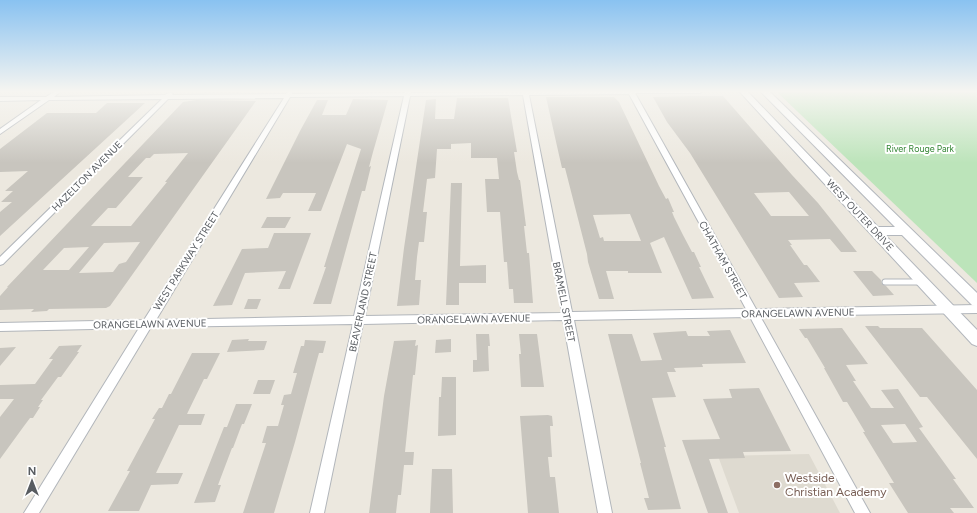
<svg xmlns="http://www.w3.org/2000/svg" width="977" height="513" viewBox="0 0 977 513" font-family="Figtree,sans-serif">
  <rect width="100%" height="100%" fill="#ece8df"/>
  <path fill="#dedad0" d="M809,454L840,513H739L718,456Z"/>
  <path fill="#bce4ba" d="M776,91H977V283Z"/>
  <path fill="#c8c5be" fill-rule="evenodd" d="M204,91H243L241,93H202Z
    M692,96H723L792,175L818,203L857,252H841L830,239L788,240L792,245H790L804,265H807L820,282L794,283L803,297L779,298L690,153L667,122L653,97ZM789,192L809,216H771L754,193Z
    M546,97H614L619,102L659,186L666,199L668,198L674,212H672L674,217L683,235L692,252H694L701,267H699L714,298L692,299L664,237L650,243L662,273H628V271H606L614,299H599L588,262L587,254L565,168H562L559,155ZM630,214L641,241H604L603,237L600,238L593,215Z
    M457,98H508L517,152H514L517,172L519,180H520L526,226H524L527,253H529L533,303H514L513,289H509L507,262H504L500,212H487L485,179H499L497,158H471V143L451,144V149H437L435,178L427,179L423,212H427L424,242H419L417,257L415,280H421L419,305L397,306L404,248L426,100L436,99L435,119H454Z
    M353,99L388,100L373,152L369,167L371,166L365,191H362L331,304H313L326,267H324L361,149L347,144L321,211H308L316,193H283L280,198L266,199L300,131L317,100H328L322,115H346Z
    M196,100L256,101L110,306L106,308L49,309L47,311L31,312L34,309L0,310V296L8,287H7L183,102ZM188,153L165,182H167L131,226H91L108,208H116L143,177H128L146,158H150L154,154ZM140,242L126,262L119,264L113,272L79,273L104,243ZM89,247L69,270H43L64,248Z
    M107,103H145L0,236V212L12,202H1L13,191H5L28,171L0,172V149L47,113H96Z
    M451,183H462L460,266L486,265V283H459V305H446Z
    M267,217H291L285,228H261Z
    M274,233H311L290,289H278L286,271L245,273L232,305L213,306L242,249L268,248Z
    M853,271H872L881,280L882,284L886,286L894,295L873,296Z
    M248,299H261L257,309H244Z
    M865,326H878L880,328H922L977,390V459L927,397H920Z
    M842,328L868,364L846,365L856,381H853L871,408H894L881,390L898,389L923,427L919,428L956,479H953L974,508H950L954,513H908L889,483H894L863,432H865L847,402H843L824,368H825L807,338H805L799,329ZM905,424L917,442L893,443L881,425Z
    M730,330L746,363L702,364L703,367L674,368L676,372H667L676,397L652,398L666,447H664L681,509L648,510L644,498H649L640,463H641L608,334H632L641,361L662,360L653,333L686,331L688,336H710L707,331Z
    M476,334H489L490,346H488L489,371L473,372V360H477Z
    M519,334H537L544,387H521L519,354H521Z
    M249,339L248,341H267L264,350L227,352L232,340Z
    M451,339V352L435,353L436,340Z
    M305,340L326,341L323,353H319L317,360L295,442L274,513H243L266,443H262L267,426H278L284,405H281L284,395L291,394L297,373H293L301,346H304Z
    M416,340L415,346L418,345L415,375H413L405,452H414L413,465H404L401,495H398L396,513H369L384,396L394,341Z
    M82,345L77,352H79L61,377H58L41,400H43L38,407H40L33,418H30L24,426L0,459V417L14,399H0V385L35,384L53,359H49L59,346Z
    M16,347L0,366V348Z
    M192,353H220L207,379H204L187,414H205L201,425H179L156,473H183L178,484L151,485L139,511H108L130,471H127L155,419H152L159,408H162L169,394H171Z
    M442,377H456V435L438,436L439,397H441Z
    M258,380H275L270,394H253Z
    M759,388L791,451L743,452L745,458L709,459L728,513H708L682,440L720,439L703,399L732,398L729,389Z
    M236,404H252L244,424H242L233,448H232L218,485H221L215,502L194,503L224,427H227Z
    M548,415L552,416L553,426H550L552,457H548L550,477H555L559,513H528L520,416Z
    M432,469H452L453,513H430Z"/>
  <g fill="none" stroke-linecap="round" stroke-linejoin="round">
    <g stroke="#b2b6bb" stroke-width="7">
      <path id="service" d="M885,282H921"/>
    </g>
    <g stroke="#b2b6bb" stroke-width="2">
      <path id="minor" d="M55,91H61L54,97L165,95L170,92L173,94L172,95L286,94L288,91H292V94L405,93V91H411V93L703,91L700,93H635L756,309L977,305V313L760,316L870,513H855L750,317L574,320L612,513H598L563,320L363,324L324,513H310L353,324L151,327L39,513H24L139,328L0,331V323L144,320L284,98L168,99L3,264L0,265V257L162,99L49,100L0,134V129L41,100L0,101V97H46ZM629,94L746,309L572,312L529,95ZM523,95L562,313L365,316L410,96ZM404,96L354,316L156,320L290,97Z"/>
    </g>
    <g stroke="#b3b7bd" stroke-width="2">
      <path id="secondary" d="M739,91H747L878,227H895L760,91H769L977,293V306L972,305L902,235H885L977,330V346L972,344Z"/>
    </g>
    <use href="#service" stroke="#fff" stroke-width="5"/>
    <use href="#minor" fill="#fff" fill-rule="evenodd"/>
    <use href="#secondary" fill="#fff" fill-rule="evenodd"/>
  </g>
  <linearGradient id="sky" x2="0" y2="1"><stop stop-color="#89c2f1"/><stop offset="0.56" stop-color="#f6f5f1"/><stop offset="1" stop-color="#f6f5f1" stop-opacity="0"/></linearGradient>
  <rect width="977" height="163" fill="url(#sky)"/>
  <circle fill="#8d6e63" stroke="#fff" stroke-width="1.5" cx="777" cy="485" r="4"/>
  <g text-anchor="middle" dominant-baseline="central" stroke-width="4" stroke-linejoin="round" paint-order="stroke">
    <g font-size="9" fill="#338534" stroke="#fff">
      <text x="920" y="148">River Rouge Park</text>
    </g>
    <g font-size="10" fill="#585c61" stroke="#fff">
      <text transform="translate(87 176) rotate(-45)">HAZELTON AVENUE</text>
      <text transform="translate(860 215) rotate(47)">WEST OUTER DRIVE</text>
      <text transform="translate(723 260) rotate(61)">CHATHAM STREET</text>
      <text transform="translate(186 261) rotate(-58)">WEST PARKWAY STREET</text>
      <text transform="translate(363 302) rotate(-78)">BEAVERLAND STREET</text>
      <text transform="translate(564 302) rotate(79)">BRAMELL STREET</text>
      <text transform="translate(798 313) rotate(-1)">ORANGELAWN AVENUE</text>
      <text transform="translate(474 319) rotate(-1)">ORANGELAWN AVENUE</text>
      <text transform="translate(150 324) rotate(-1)">ORANGELAWN AVENUE</text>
    </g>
    <g font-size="12" fill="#785e54" stroke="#fff" text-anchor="start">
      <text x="785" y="478">Westside<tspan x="785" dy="14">Christian Academy</tspan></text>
    </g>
  </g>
  <g transform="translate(32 481)" stroke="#ffffff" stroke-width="3" paint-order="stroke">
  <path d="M0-3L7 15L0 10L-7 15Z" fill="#585c61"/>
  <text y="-6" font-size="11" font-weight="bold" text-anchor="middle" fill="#585c61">N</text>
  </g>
</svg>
